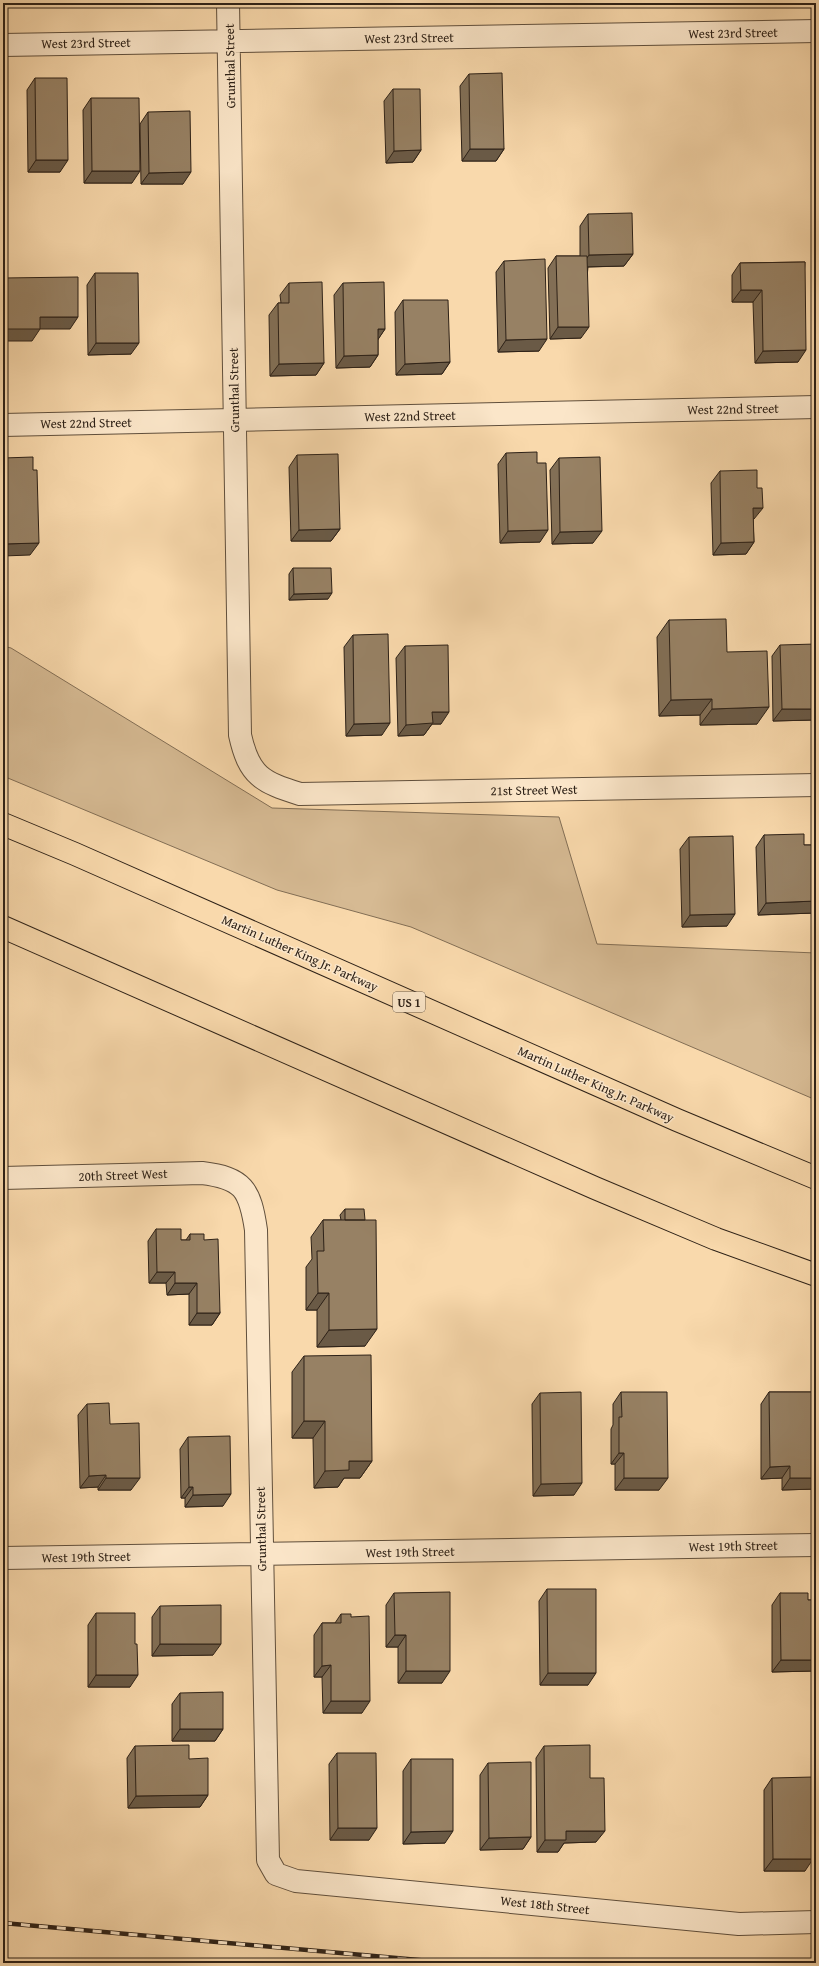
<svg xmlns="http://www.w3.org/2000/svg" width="819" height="1966" viewBox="0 0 819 1966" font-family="'Gentium Book Plus',serif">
  <rect width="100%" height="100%" fill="#f9d9ac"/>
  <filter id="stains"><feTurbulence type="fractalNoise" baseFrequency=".005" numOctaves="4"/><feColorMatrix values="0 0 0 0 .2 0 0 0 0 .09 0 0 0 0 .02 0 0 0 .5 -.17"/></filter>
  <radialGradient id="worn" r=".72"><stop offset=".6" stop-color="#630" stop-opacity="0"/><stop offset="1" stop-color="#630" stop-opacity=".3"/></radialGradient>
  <path fill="#d6ba93" stroke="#826e55" d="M3,646L11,648L272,808L559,817L597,944L816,953V1100L411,927L277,890L3,776Z"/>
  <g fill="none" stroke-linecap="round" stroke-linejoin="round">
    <g stroke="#604f3c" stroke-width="24">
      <path id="minor" d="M228,3L240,735C249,776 262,782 300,794L816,785
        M3,45L816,31
        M3,425L816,407
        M3,1178L202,1173C243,1178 250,1189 256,1230L268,1860L276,1874L296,1881L739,1924L816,1922
        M3,1558L816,1545"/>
    </g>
    <g stroke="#2d2117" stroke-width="24">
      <path id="highway" d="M3,824L75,854L677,1120L816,1178
        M3,927L595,1188L716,1239L816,1275"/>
    </g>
    <use href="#minor" stroke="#fbe6c9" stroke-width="22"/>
    <use href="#highway" stroke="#f9d9ac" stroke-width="22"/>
    <g stroke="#2d2117" stroke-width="4.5">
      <path id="rail" d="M3,1923L452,1963"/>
    </g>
    <use href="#rail" stroke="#fbe6c9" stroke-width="3" stroke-dasharray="9" stroke-linecap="butt"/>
  </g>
  <path fill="#826f56" stroke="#2d2117" d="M469,74L504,149L496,161H462L460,86Z
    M35,78L60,172H28L27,90Z
    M393,89L421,150L413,162L386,163L384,101Z
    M91,98L132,183H84L83,110Z
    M148,112L183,184H141L140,124Z
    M588,214L633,254L624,266L588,267L581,338L550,339L548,268L556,256H580V226Z
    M816,223V274H814L813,228Z
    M504,261L539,351L498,352L496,272Z
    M805,262L798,362L755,363L753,302H732V275L740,263Z
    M95,273L131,354L88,355L87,285Z
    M289,283L324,363L316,375L270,376L269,315L278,303H281L280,295Z
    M343,283L385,329L378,339V355L370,367L336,368L334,295Z
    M403,300L450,362L442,374L396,375L395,312Z
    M506,453L540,542L500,543L498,464Z
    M297,455L340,529L331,541H291L289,467Z
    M559,458L593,543L552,544L550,470Z
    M720,471L757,488L754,519L753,520L754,542L746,554L713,555L711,483Z
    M816,489V520L815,490Z
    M293,568L328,599L289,600V574Z
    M669,620L727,652L757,724L700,725V715L659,716L657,637Z
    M353,635L382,735L346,736L344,647Z
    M780,645L813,720L773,721L772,656Z
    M405,646L441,724H432L424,735L398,736L396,658Z
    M764,835L804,845H816V910L814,913L758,915L756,847Z
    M689,837L727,926L682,927L680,849Z
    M345,1209L365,1346L317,1347V1310H306V1267L312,1259L311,1237L323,1220H341L340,1215Z
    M156,1229L181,1240H186L190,1234L204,1240L220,1313L212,1325H189V1294L167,1295L166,1283H149L148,1241Z
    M304,1356L372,1461L360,1478H344L338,1487L314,1488L313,1438H292V1372Z
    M621,1392L659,1490H615V1464H611V1429L613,1425V1404Z
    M769,1392H816V1489L782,1490V1478L761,1479V1404Z
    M540,1393L574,1495L533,1496L532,1404Z
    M87,1404L110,1424L131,1490H98V1487L80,1488L78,1415Z
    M188,1437L223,1506L185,1507V1498H181L180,1449Z
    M547,1589L588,1685H540L539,1601Z
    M394,1593L442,1683H398V1647H386V1605Z
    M780,1593L808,1600H816V1666L813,1671L772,1672V1605Z
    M160,1606L213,1655L152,1656V1617Z
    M96,1613L130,1687H88V1625Z
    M341,1614L362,1713H323L322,1677H314V1635L322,1623H335Z
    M180,1693L223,1729L215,1741H172V1704Z
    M135,1746L208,1795L200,1807L128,1808L127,1758Z
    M544,1746L590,1778L596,1842L564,1843L558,1852H537L536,1758Z
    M337,1753L369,1840H330L329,1764Z
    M411,1759L445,1843L403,1844V1771Z
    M488,1763L531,1837L523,1849L480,1850V1775Z
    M772,1778L805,1871H764V1790Z"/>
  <path fill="#6a5a46" stroke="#2d2117" d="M470,149H504L496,161H462Z
    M421,150L413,162L386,163L394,151Z
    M36,160H68L60,172H28Z
    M92,171H140L132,183H84Z
    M191,172L183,184H141L149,173Z
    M633,254L624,266L581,267L589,255Z
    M741,290H762L753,302H732Z
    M40,317H78L70,329H40L32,341H3V329Z
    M558,327H589L581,338L550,339Z
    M378,329H385L377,341Z
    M547,339L539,351L498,352L506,340Z
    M96,343H139L131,354L88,355Z
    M806,350L798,362L755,363L763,351Z
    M378,355L370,367L336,368L344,356Z
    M450,362L442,374L396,375L405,364Z
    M324,363L316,375L270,376L279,364Z
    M753,508H763L754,519L745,520Z
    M340,529L331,541H291L299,530Z
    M548,530L540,542L500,543L508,531Z
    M602,531L593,543L552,544L560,532Z
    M754,542L746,554L713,555L721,543Z
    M39,543L30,555L3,556V544Z
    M332,593L328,599L289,600L294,594Z
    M712,699L700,715L659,716L671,700Z
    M769,707L757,724L700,725L712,709Z
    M782,709H816V716L813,720L773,721Z
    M432,712H449L441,724H432L424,735L398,736L406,725Z
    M390,723L382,735L346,736L354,724Z
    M816,901V910L814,913L758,915L766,903Z
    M735,914L727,926L682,927L690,915Z
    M157,1272H175L166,1283H149Z
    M175,1283H197L189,1294L167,1295Z
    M318,1293H329L317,1310H306Z
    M197,1313H220L212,1325H189Z
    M377,1329L365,1346L317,1347L329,1330Z
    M304,1421H325L313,1438H292Z
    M619,1453H624L615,1464H611Z
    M349,1461H372L360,1478H344L338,1487L314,1488L325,1471Z
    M790,1466L782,1478L761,1479L770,1467Z
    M106,1475L98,1487L80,1488L89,1476Z
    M106,1478H140L131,1490H98Z
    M624,1478H668L659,1490H615Z
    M790,1478H816V1489L782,1490Z
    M582,1483L574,1495L533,1496L541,1484Z
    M189,1487H193L185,1498H181Z
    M231,1494L223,1506L185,1507L193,1495Z
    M395,1635H406L398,1647H386Z
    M160,1644H221L213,1655L152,1656Z
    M781,1660H816V1666L813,1671L772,1672Z
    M331,1665L322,1677H314L322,1666Z
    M406,1671H450L442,1683H398Z
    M548,1673H596L588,1685H540Z
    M96,1675H138L130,1687H88Z
    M331,1701H370L362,1713H323Z
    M180,1729H223L215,1741H172Z
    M208,1795L200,1807L128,1808L136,1796Z
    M338,1828H377L369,1840H330Z
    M453,1831L445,1843L403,1844L411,1832Z
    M566,1831H605L596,1842L564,1843L558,1852H537L545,1840Z
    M531,1837L523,1849L480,1850L489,1838Z
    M773,1859H813L805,1871H764Z"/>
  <path fill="#978164" stroke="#2d2117" d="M502,73L504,149H470L469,74Z
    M35,78H67L68,160H36Z
    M393,89H420L421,150L394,151Z
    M91,98H139L140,171H92Z
    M190,111L191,172L149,173L148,112Z
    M632,213L633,254L589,255L588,214Z
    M556,256H587L589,327H558Z
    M545,259L547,339L506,340L504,261Z
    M805,262L806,350L763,351L762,290H741L740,263Z
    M95,273H138L139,343H96Z
    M78,277V317H40V329H3V278Z
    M322,282L324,363L279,364L278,303H289V283Z
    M384,282L385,329H378V355L344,356L343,283Z
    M403,300H448L450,362L405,364Z
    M537,452V463H546L548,530L508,531L506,453Z
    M338,454L340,529L299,530L297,455Z
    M33,457V470H37L39,543L3,544V458Z
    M600,457L602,531L560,532L559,458Z
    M757,470V488H762L763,508H753L754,542L721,543L720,471Z
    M293,568H331L332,593L294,594Z
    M726,619L727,652L767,651L769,707L712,709V699L671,700L669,620Z
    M388,634L390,723L354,724L353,635Z
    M816,644V709H782L780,645Z
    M448,645L449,712H432L433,723L406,725L405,646Z
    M804,834V845H816V901L766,903L764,835Z
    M733,836L735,914L690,915L689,837Z
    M345,1209H364L365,1220H345Z
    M323,1220H376L377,1329L329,1330V1293H318L317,1251H324Z
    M156,1229H181V1240H190V1234H204V1240L218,1239L220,1313H197V1283H175V1272H157Z
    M371,1355L372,1461H349V1470L325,1471V1421H304V1356Z
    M581,1392L582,1483L541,1484L540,1393Z
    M621,1392H667L668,1478H624V1453H619V1417H622Z
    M769,1392H816V1478H790V1466L770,1467Z
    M109,1403L110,1424L139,1423L140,1478H106V1475L89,1476L87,1404Z
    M230,1436L231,1494L193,1495V1487H189L188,1437Z
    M547,1589H596V1673H548Z
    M450,1592V1671H406V1635H395L394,1593Z
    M780,1593H808V1600H816V1660H781Z
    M221,1605V1644H160V1606Z
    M3,1611H4V1680H3Z
    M96,1613H135V1644H137L138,1675H96Z
    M341,1614H351V1617L369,1616L370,1701H331V1665L322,1666V1623H341Z
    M223,1692V1729H180V1693Z
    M189,1745V1759L208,1758V1795L136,1796L135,1746Z
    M590,1745V1778H604L605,1831H566V1840H545L544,1746Z
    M337,1753H376L377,1828H338Z
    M411,1759H453V1831L411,1832Z
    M531,1762V1837L489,1838L488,1763Z
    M813,1777V1859H773L772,1778Z"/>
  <g text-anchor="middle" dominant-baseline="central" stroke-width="3" stroke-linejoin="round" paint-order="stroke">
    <rect fill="#fbe6c9" stroke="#6b5c4c" stroke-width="1" x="393" y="992" width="32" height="20" rx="3"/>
    <g font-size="12" font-weight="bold" fill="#2d2117">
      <text x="409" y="1002">US 1</text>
    </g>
    <g font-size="13" fill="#2d2117" stroke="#fbe6c9">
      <text transform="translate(733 33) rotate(-1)">West 23rd Street</text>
      <text transform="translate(409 38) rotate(-1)">West 23rd Street</text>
      <text transform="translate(86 43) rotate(-1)">West 23rd Street</text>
      <text transform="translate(230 66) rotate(-91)">Grunthal Street</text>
      <text transform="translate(234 390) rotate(-91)">Grunthal Street</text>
      <text transform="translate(733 409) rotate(-1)">West 22nd Street</text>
      <text transform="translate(410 416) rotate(-1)">West 22nd Street</text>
      <text transform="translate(86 423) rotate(-1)">West 22nd Street</text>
      <text transform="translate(534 790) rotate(-1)">21st Street West</text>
      <text transform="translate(300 953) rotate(24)">Martin Luther King Jr. Parkway</text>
      <text transform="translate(596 1084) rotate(24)">Martin Luther King Jr. Parkway</text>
      <text transform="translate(123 1175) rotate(-2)">20th Street West</text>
      <text transform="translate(261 1529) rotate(-91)">Grunthal Street</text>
      <text transform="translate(733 1546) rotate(-1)">West 19th Street</text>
      <text transform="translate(410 1552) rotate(-1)">West 19th Street</text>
      <text transform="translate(86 1557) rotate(-1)">West 19th Street</text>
      <text transform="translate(545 1905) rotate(6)">West 18th Street</text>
    </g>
  </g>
  <rect width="819" height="1966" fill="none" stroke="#f9d9ac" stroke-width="16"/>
  <rect x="4" y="4" width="811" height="1958" fill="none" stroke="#2d2117" stroke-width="2"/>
  <rect x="8" y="8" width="803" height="1950" fill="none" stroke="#2d2117"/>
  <rect width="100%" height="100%" filter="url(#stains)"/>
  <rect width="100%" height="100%" fill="url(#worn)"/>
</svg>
